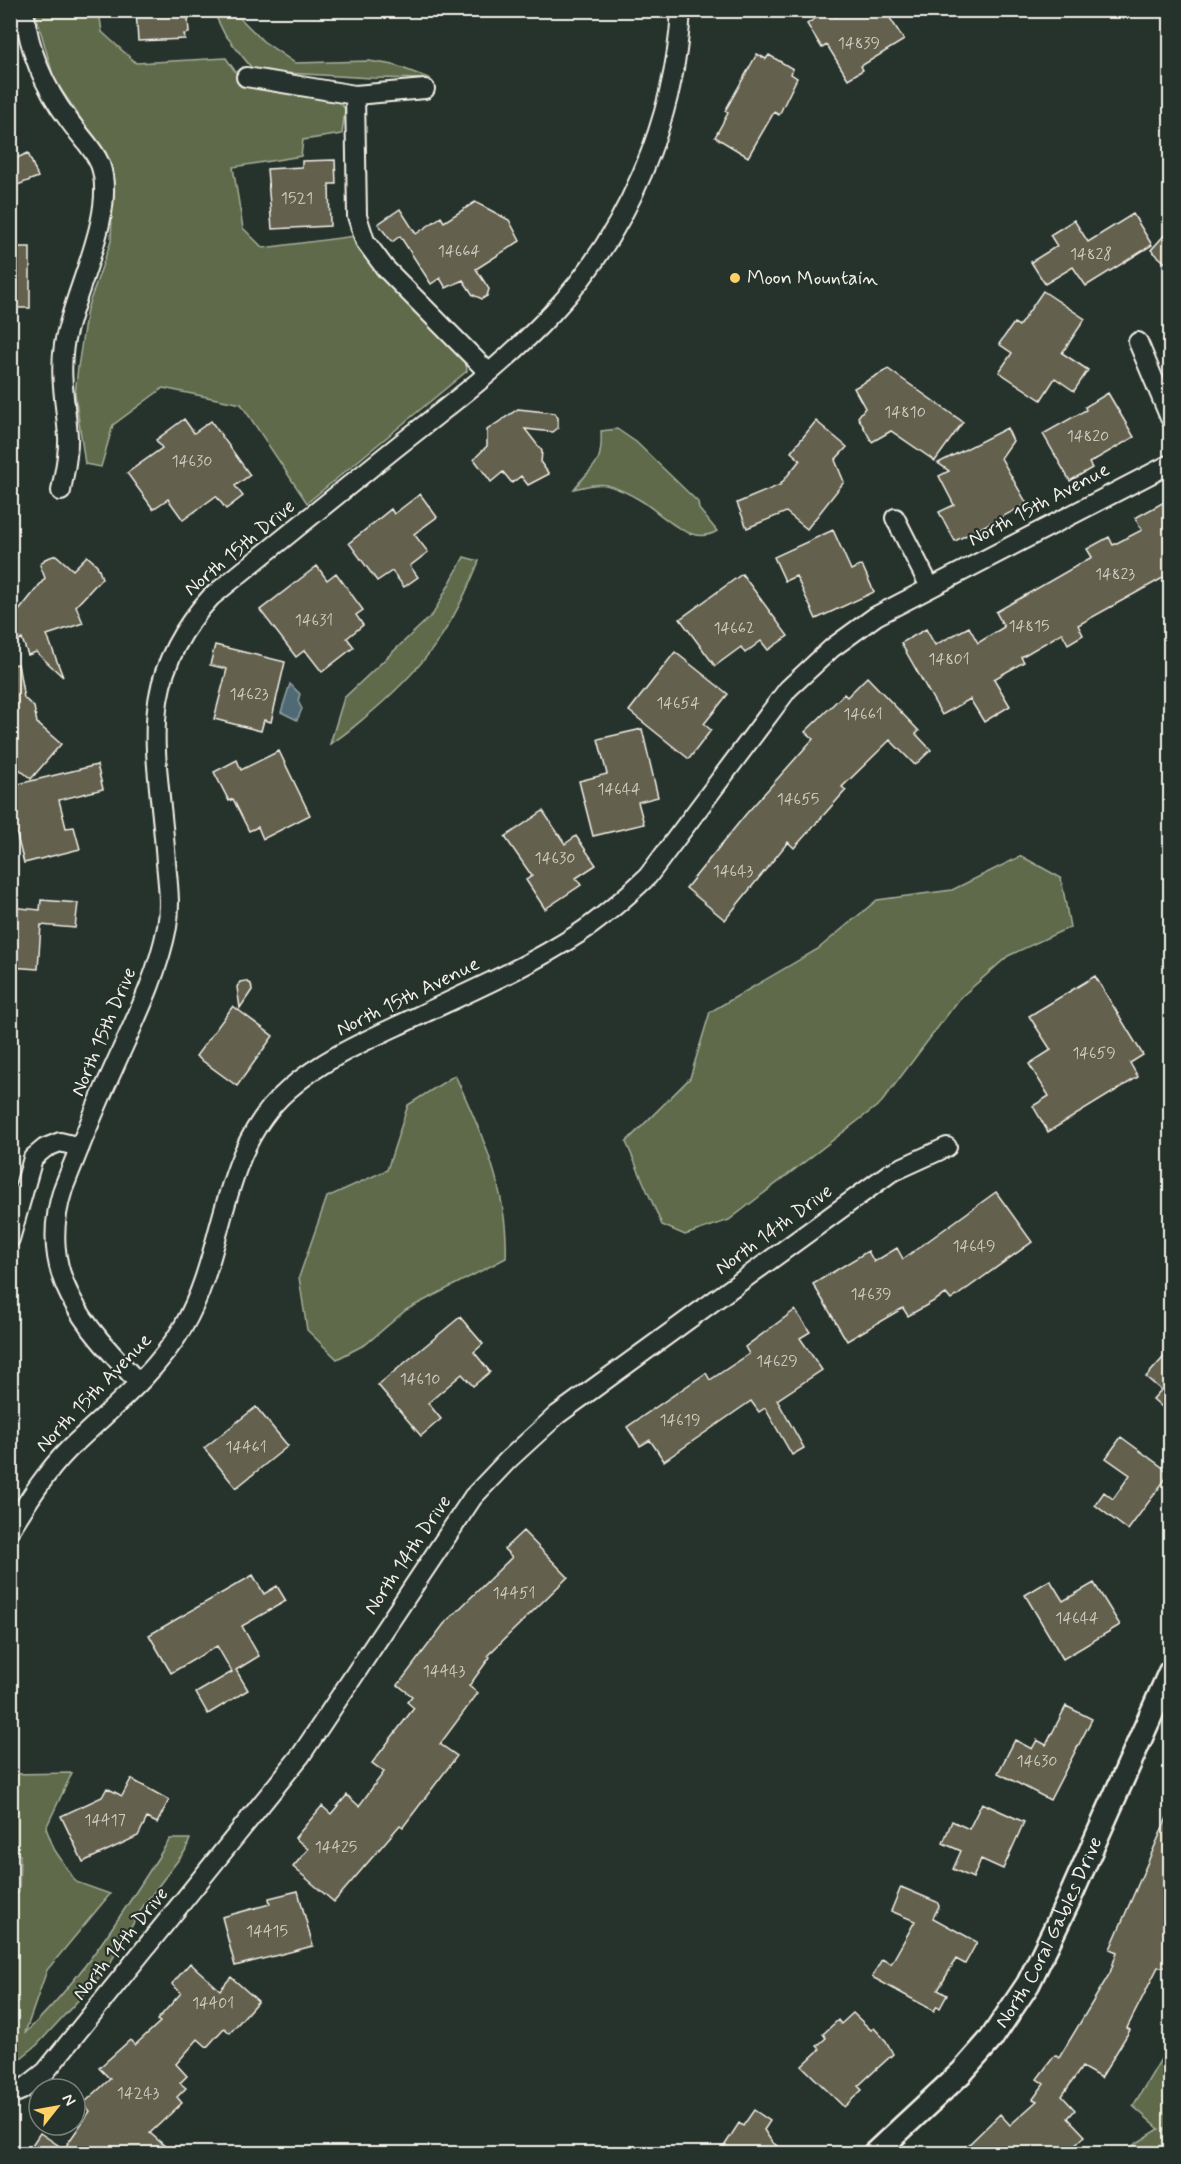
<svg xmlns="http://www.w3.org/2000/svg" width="1181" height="2164" viewBox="0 0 1181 2164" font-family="Mynerve,sans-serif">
  <rect width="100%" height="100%" fill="#26332d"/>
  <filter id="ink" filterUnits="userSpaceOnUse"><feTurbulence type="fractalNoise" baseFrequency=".0167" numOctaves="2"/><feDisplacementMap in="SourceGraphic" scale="12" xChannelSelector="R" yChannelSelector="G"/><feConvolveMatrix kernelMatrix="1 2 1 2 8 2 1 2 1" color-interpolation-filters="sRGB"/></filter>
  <g filter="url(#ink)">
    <path fill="#5e6b4c" stroke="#a9ae9a" stroke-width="1.5" d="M35,11H99L102,32L136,63L226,58L246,87L334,95L345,109L342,134L303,140L301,156L233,167L243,228L263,248L355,236L360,248L466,363L467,371L307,503L241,404L163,388L113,425L101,467L85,464L75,394L78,367L87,309L111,241L113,186L108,159L54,79Z
      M213,11H233L263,41L295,63L369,61L394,65L431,79L371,78L254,71L224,33Z
      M617,429L636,442L698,502L699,509L717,531C690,548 662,513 640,500C630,494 617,488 606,485C597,483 583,487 574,489C593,464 603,467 601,431Z
      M464,557L479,561C453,627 428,663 374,710C359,722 347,734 330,744L344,698L433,614Z
      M1021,856L1061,878L1070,927L1008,956L960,998L881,1103L729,1220L685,1235L662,1225L626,1142L690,1078L710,1012L818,949L877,900L952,890Z
      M455,1075C482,1133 509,1193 506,1258L406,1310L366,1344L337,1359L307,1330L299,1277L327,1197L387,1170L408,1105Z
      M72,1773L46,1828L54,1849L76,1882L110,1894L47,1970L25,2033C84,1978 126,1907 170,1839H190L185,1851L144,1905L106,1970L37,2045L11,2066L10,1904L19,1891L20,1855L11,1852V1774Z
      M1170,2044V2153H1121L1159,2129L1133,2106Z"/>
    <path fill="#506a75" stroke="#92a0a3" stroke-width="1.5" d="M290,684L300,694L298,701L302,709L297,720L281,712Z"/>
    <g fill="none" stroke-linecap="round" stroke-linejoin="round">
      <path stroke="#92a0a3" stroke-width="5" d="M1156,2154L1170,2145"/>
    </g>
    <path fill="#64604e" stroke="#f4f1e8" stroke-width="1.5" d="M136,10H180L184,18H188L189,33L184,34L185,39L138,41Z
      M828,10L835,17L847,10H885L904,40L861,66L863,70L848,79L827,45L822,48L807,24Z
      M757,54L766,59L769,55L793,69L791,74L797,78L779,115L774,112L748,157L715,137L728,113L725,111Z
      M28,153L38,177L10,188V161Z
      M335,160L336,184H329L330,226L272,229L267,169L302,167V161Z
      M475,202L509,220L520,241L476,269L489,289L487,296L482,299L473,295L463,280L446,288L440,278L431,284L400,236L392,242L378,224L400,209L416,234L441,217L444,222Z
      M1133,214L1152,245L1086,286L1073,267L1045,284L1031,262L1057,246L1050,235L1074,220L1088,242Z
      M1170,229V267L1151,250Z
      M10,247H30V308H10Z
      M1043,291L1085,319L1062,353L1088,370L1074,391L1055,378L1041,400L999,372L1012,353L999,344L1014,323L1019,326Z
      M888,369L963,422L935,461L891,431L872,442L858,417L865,408L854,388Z
      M1108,393L1134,437L1089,463L1092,468L1070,481L1043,434L1086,410L1085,407Z
      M518,409L555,413L558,418V428L553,432L525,429L542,451L541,463L549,474L528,485L521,476L512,483L503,472L491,482L474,459L487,446V430Z
      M184,419L194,433L211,421L250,475L235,486L243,496L226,509L216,496L183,520L168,499L153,509L127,473L162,448L156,440Z
      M816,421L847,447L835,460L844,482L807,529L786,512L747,528L737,503L780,485L800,460L791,452Z
      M1007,428L1013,441L1001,458L1027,504L955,541L939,512L954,505L939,476L949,471L938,463Z
      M420,494L437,517L414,534L428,552L410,566L418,577L404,587L392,571L377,581L349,543L391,509L394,514Z
      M1166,501L1170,509V574L1078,625L1083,635L1068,644L1062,633L1021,657L1024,662L994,679L1010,706L984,722L970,699L942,715L901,643L926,629L935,645L969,627L978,643L1004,627L996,612L1092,557L1087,549L1109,537L1113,545L1142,530L1135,518Z
      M833,530L851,570L862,565L874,592L816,619L796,576L785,581L774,557Z
      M56,555L73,570L87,556L97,565L102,578L76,606L83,623L47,635L63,677L36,652L28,655L22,639L10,643V622L45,578L40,565L45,559Z
      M317,566L327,580L336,573L363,610L356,615L363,625L347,638L354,647L322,672L305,650L296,657L260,610Z
      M742,574L788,636L768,650L761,641L745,653L741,647L715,666L680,619Z
      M215,645L285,662L271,722L264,720L261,731L214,719L227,669L210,665Z
      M675,652L728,694L704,724L711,730L689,759L629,711Z
      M18,664L24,698L34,707L37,723L61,744L31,779L10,761V665Z
      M867,677L919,731L916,734L931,750L915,765L890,740L842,787L846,790L794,848L788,842L725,920L686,888L746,814L813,739L805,732L844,694L847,697Z
      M642,729L658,797L638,802L644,824L593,836L579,781L607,774L598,739Z
      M279,751L310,815L263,839L258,827L249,831L233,799L229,801L214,772L237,760L241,770Z
      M97,765L103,789L59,800L66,828L74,827L80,849L24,863L10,809V786Z
      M543,811L565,844L576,836L596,865L576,878L581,885L545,909L526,880L532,876L505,837Z
      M41,900L78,903L75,928L41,925L38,969L10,967V907L40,910Z
      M1095,976L1143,1055L1130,1063L1138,1077L1048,1132L1033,1106L1049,1096L1029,1064L1051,1050L1029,1016Z
      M246,981L251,984L252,990L240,1008L237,987L240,982Z
      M233,1006L273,1036L237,1086L196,1056Z
      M996,1192L1032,1242L951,1300L946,1294L908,1316L903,1308L847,1341L813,1284L868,1251L874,1262L897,1248L903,1259Z
      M795,1310L810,1332L800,1338L822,1370L777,1400L804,1448L792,1455L765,1408L759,1412L751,1401L664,1461L650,1440L640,1446L627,1427L706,1373L710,1380L749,1354L745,1347Z
      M460,1317L483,1344L474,1352L490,1372L473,1386L462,1374L428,1403L441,1419L421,1436L378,1385Z
      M1170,1350V1414L1153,1399L1161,1390L1146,1377Z
      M256,1407L288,1446L236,1488L204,1448Z
      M1121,1437L1170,1473L1128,1530L1095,1505L1104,1492L1113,1499L1130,1475L1106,1458Z
      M523,1531L568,1577L488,1655L490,1657L469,1686L478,1693L440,1744L457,1756L403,1827L400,1825L334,1902L293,1867L308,1849L295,1838L322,1806L331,1814L347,1795L359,1806L384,1772L372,1763L414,1708L407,1702L412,1696L398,1685L444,1624L512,1557L504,1549Z
      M253,1575L264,1594L277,1586L286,1601L242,1626L259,1656L236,1670L248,1690L208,1714L196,1693L232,1672L217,1646L171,1673L149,1635Z
      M1050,1580L1063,1601L1094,1583L1120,1625L1063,1659L1025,1595Z
      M1066,1706L1092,1719L1050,1800L998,1773L1015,1740L1032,1749L1037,1740L1046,1745Z
      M131,1779L169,1800L157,1823L147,1818L138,1836L83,1862L61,1816L102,1797L107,1788L122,1796Z
      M982,1803L1024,1822L1003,1869L981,1859L973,1878L953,1869L961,1851L943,1843L952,1821L969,1829Z
      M1170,1811V1967H1158L1127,2028L1130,2030L1101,2078L1082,2067L1062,2096L1075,2110L1068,2118L1085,2136L1066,2154H959L1000,2114L1010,2125L1037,2101L1033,2099L1044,2084L1037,2079L1055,2055L1059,2058L1110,1973L1117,1952L1110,1949Z
      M901,1887L937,1902L939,1906L933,1918L977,1942L965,1964L956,1959L938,1990L947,1995L940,2008L937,2006L934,2011L872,1977L882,1959L891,1964L915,1921L891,1911Z
      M298,1891L313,1946L235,1966L222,1917L270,1904L269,1898Z
      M190,1963L220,1990L231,1977L258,2001L230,2033L224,2028L207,2047L198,2039L176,2064L187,2076L180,2083L186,2088L177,2097L182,2103L150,2133L174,2154H26L40,2133L64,2149L90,2111L83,2104L110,2079L99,2068L130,2040L135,2045L160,2022L157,2020L181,1993L172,1984Z
      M853,2013L871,2030L874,2028L886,2041L893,2054L858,2086L862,2090L844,2107L802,2066L820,2049L817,2046L826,2038L823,2034L838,2020L841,2024Z
      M754,2110L770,2121L764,2130L772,2142L788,2154H719L739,2123L743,2126Z"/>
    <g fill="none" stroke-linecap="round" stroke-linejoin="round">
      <g stroke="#f4f1e8" stroke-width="22">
        <path id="minor" d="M24,10C29,51 44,87 68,119C78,134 93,147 100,164C118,213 72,294 64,345C59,376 66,406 68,437C69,455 64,473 61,491
          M246,77L355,95L425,89
          M355,95L357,216L365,241L385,268L488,372
          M1138,342L1170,418
          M895,518L930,587
          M10,1239L33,1158L45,1148L60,1142L80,1147
          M139,1383C84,1325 36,1275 63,1189C78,1151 93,1113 110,1076C131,1028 157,979 167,927C171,906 168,884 166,863C160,758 130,685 211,597C272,548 333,498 394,449C448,406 505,364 552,313C627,234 675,120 681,10
          M10,1530C28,1501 45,1473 69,1449C109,1410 154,1376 183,1327C227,1252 218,1151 288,1090C325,1057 372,1038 416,1017C471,991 527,967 578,934C603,918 626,897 648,876L788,689L832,648L876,616L903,602L1170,464
          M10,2095L22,2090L46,2071L301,1755L473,1497L508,1460L557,1415L890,1173L947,1147"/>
      </g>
      <g stroke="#f4f1e8" stroke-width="27">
        <g id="tertiary">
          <path id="s1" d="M874,2154L962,2072L991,2039L1028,1984L1068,1902L1170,1672"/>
        </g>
      </g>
      <use href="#minor" stroke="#26332d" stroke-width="18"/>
      <use href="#tertiary" stroke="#26332d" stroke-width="22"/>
    </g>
  </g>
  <circle fill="#ffd166" stroke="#26332d" stroke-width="2" cx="735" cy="278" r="6"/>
  <g text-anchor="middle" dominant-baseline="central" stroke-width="4.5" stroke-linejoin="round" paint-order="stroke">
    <g font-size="16" fill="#d0cdc2">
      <text x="859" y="43">14839</text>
      <text x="297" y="198">1521</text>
      <text x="459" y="251">14664</text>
      <text x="1091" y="254">14828</text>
      <text x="905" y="412">14810</text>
      <text x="1088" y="436">14820</text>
      <text x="192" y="461">14630</text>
      <text x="1115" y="574">14823</text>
      <text x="314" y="620">14631</text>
      <text x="1029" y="626">14815</text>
      <text x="734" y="628">14662</text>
      <text x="949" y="659">14801</text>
      <text x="249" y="694">14623</text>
      <text x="678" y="703">14654</text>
      <text x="863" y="714">14661</text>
      <text x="619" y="789">14644</text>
      <text x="798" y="799">14655</text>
      <text x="555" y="858">14630</text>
      <text x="733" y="871">14643</text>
      <text x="1094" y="1053">14659</text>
      <text x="974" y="1246">14649</text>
      <text x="871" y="1294">14639</text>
      <text x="777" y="1361">14629</text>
      <text x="420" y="1379">14610</text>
      <text x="680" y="1420">14619</text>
      <text x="246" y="1447">14461</text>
      <text x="514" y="1593">14451</text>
      <text x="1077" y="1618">14644</text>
      <text x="444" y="1671">14443</text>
      <text x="1037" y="1761">14630</text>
      <text x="105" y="1820">14417</text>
      <text x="336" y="1847">14425</text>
      <text x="267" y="1931">14415</text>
      <text x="213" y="2003">14401</text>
      <text x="138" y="2093">14243</text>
    </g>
    <g font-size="20" fill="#f4f1e8" stroke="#26332d" text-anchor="start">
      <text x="747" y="278">Moon Mountain</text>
    </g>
    <g font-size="20" fill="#f4f1e8" stroke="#26332d">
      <text transform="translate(1039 505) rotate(-28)">North 15th Avenue</text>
      <text transform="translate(240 548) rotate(-40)">North 15th Drive</text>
      <text transform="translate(408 997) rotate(-26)">North 15th Avenue</text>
      <text transform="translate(104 1032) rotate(-67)">North 15th Drive</text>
      <text transform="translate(774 1230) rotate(-36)">North 14th Drive</text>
      <text transform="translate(94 1393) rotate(-46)">North 15th Avenue</text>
      <text transform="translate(408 1555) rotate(-56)">North 14th Drive</text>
      <text stroke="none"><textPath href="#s1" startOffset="286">North Coral Gables Drive</textPath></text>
      <text transform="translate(121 1944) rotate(-51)">North 14th Drive</text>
    </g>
  </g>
  <rect width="1181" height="2164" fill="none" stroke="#26332d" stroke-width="36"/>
  <rect x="18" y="18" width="1145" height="2128" fill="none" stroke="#f4f1e8" stroke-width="2" filter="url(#ink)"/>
  <g transform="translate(57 2107) rotate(59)"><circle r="28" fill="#26332d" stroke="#787f78" stroke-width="1.5"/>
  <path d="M0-4.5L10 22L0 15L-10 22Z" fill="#ffd166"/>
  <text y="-9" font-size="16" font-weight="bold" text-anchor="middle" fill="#f4f1e8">N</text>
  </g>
</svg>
